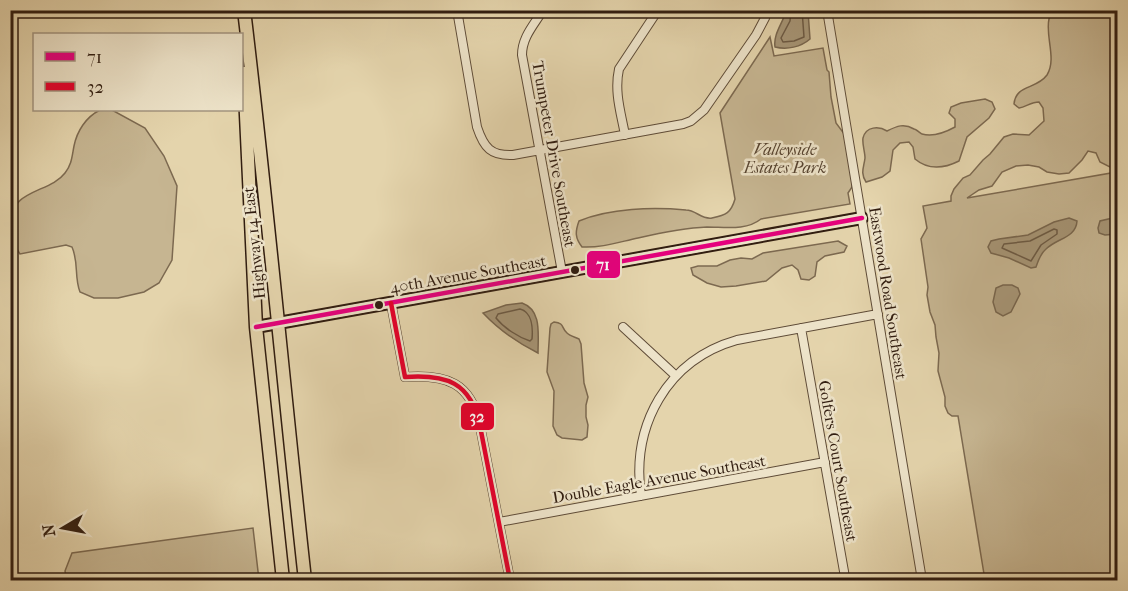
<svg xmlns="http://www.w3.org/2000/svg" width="1128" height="591" viewBox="0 0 1128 591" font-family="'IM FELL French Canon',serif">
  <rect width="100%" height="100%" fill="#e4d4ac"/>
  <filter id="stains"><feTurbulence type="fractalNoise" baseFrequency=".00333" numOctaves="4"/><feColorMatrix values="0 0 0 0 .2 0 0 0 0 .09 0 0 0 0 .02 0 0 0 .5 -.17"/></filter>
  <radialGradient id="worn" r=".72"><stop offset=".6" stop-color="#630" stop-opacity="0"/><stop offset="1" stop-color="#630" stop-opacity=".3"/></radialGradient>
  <path fill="#c6b591" stroke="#7c6950" stroke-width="1.5" d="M1053,11H1117V166L1110,167L1100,162L1096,153L1088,151L1082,160L1069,173L1059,174L1047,172L1039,167L1028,165L1016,166L1002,172L992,186L979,190L967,198L1117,172V580H985L958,416H952L948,413L945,406V397L938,371L939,353L936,337L935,325L930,312L927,295L928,287L921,239L927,228L923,206L951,201V196L954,189L963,178L970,175L983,160L990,154L1004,137L1013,134L1029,135L1044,121L1043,108L1039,102C1031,102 1026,107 1019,108L1014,104C1016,84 1036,90 1047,75C1057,59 1045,36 1049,19C1049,18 1052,12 1053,11Z
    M770,37L774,56L823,48L827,70L829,72L831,97L836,123L845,135L853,175L852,187L848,193L850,204L761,219C746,231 725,227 707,227C684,228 660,233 638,238C619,242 602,248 582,247C575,238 575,232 579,221C610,208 653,207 686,210C696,210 702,220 712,218C726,215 731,213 735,199L720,113Z
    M985,99L992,102L995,109L989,118L967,137L959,161C943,169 928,170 915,159L913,147L909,142L900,143L893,150L890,171L882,177L866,182C860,173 864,167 865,158C865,152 862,144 863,138C866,126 879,126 887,131C897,126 904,123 914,129C916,129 921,134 922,134C933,137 946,132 955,127V119L949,113L951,107L961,103Z
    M100,110H112L145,128L164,156L177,186L172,260L159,283L144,292L118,298H94L80,292C74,277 79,263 72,247L66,245L20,254C14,246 10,234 10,224C10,189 50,193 65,173C72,164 72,156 74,146C77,131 86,117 100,110Z
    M838,241L847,246L844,252L825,256L817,262L815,276L809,280L801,279L798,270L792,265L782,268L766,281L736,286L721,287L707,283L693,275L691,268L698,266H717L730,260L741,258L752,259L763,253Z
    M554,322C565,323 561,328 567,333C570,336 575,337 579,339L581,344L584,383L588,397L586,405V417L588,425L587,437L582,440L562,438L557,435L553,426L554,391L547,372L550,328L551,324Z
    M253,528L259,580H67L65,571L72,553Z"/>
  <path fill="#a79677" stroke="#78664e" stroke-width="1.5" d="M786,11H808L810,39C801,47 787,50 775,47C773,34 783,23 786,11Z
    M1117,217V234L1105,235L1099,233L1098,228L1100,221Z
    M1069,218L1077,221C1076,238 1057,238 1046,249C1041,253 1038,261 1036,267L1031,268L1009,258L991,253L988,247L991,241L999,239L1028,235L1054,222Z
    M1003,285H1012L1018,288L1020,294L1011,312L1003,316L996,312L993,302L996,288Z
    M522,303C542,310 538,334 538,353C516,342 500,331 483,313L506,305Z"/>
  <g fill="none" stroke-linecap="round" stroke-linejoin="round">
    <path stroke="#6c5a44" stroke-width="1.5" d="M791,10L790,21L781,38L783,42L794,41L804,37L802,10
      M1054,229L1057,230V234L1041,245L1031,261L1002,248L1004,244L1030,241Z
      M520,309C532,312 533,328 532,339L530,341C518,337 504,328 496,318L498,314Z"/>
    <g stroke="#5e4b37" stroke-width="10">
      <path id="street" d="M457,10L477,127C484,148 491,156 513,155L683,124L691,121L704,110L756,35L765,18L767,10
        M543,10C534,25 522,37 522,55L562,272
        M827,10L922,580
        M625,135C621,113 614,92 619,69L658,10
        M391,303L405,377C446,374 471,382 480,426L510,580
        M623,327L676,376
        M801,328L845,577L823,580
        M641,496C631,425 667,360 737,340L878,314
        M499,522L825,462
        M10,576L11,580"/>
    </g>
    <g stroke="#311d10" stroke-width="14">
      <path id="secondary" d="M256,327L862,218"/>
    </g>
    <g stroke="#311d10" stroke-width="15">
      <path id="primary" d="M244,10C267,200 284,391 305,580
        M244,73L256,327L283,580"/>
    </g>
    <use href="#street" stroke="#ede3c9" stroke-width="8"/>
    <use href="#secondary" stroke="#ede3c9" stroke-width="10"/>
    <use href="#primary" stroke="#e4d4ac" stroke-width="12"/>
    <g stroke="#ede3c9" stroke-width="9">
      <path id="bus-1" d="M256,327L862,218"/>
    </g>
    <g stroke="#ede3c9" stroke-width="9">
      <path id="bus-2" d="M391,303L405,377C446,374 471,382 480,426L510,580"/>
    </g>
    <use href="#bus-1" stroke="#e5007d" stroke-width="4.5"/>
    <use href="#bus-2" stroke="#e4002b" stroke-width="4.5"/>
  </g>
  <g fill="#311d10" stroke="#ede3c9" stroke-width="2">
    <circle cx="575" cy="270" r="5"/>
    <circle cx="379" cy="305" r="5"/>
  </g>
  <g text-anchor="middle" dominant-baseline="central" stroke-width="5" stroke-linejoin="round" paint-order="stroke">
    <g font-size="16" font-style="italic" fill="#564330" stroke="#ede3c9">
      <text x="785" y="149">Valleyside<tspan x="785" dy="18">Estates Park</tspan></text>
    </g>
    <g font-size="16" fill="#311d10" stroke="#ede3c9">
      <text transform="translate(554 154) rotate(80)">Trumpeter Drive Southeast</text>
      <text transform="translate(254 243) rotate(-96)">Highway 14 East</text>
      <text transform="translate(468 274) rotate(-10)">40th Avenue Southeast</text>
      <text transform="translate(888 293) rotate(81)">Eastwood Road Southeast</text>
      <text transform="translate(838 461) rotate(80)">Golfers Court Southeast</text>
      <text transform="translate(659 479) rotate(-10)">Double Eagle Avenue Southeast</text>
    </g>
  </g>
  <g stroke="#ede3c9" stroke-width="2">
    <rect x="586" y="250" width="35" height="29" rx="6" fill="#e5007d"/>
    <rect x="460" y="402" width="35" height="29" rx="6" fill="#e4002b"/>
  </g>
  <g font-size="16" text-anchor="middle" font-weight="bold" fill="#fff">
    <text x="603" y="270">71</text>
    <text x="477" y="422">32</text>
  </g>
  <rect width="1128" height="591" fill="none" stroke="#e4d4ac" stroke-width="36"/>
  <rect x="12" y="12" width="1104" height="567" fill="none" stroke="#311d10" stroke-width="3"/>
  <rect x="18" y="18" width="1092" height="555" fill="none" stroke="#311d10" stroke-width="1.5"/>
  <rect x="33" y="33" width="210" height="78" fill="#ede3c9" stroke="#a2947f" stroke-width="1.5"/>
  <rect x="45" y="52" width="30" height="9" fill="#e5007d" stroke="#a2947f" stroke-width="1.5"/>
  <text x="87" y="63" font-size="18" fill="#311d10">71</text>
  <rect x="45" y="82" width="30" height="9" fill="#e4002b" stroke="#a2947f" stroke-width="1.5"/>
  <text x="87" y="93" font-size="18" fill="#311d10">32</text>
  <g transform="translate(63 528) rotate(260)" stroke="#ede3c9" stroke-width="4.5" paint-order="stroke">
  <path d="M0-4.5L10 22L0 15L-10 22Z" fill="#311d10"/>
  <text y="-9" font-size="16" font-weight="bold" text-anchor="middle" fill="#311d10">N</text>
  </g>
  <rect width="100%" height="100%" filter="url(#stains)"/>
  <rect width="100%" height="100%" fill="url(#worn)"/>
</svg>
